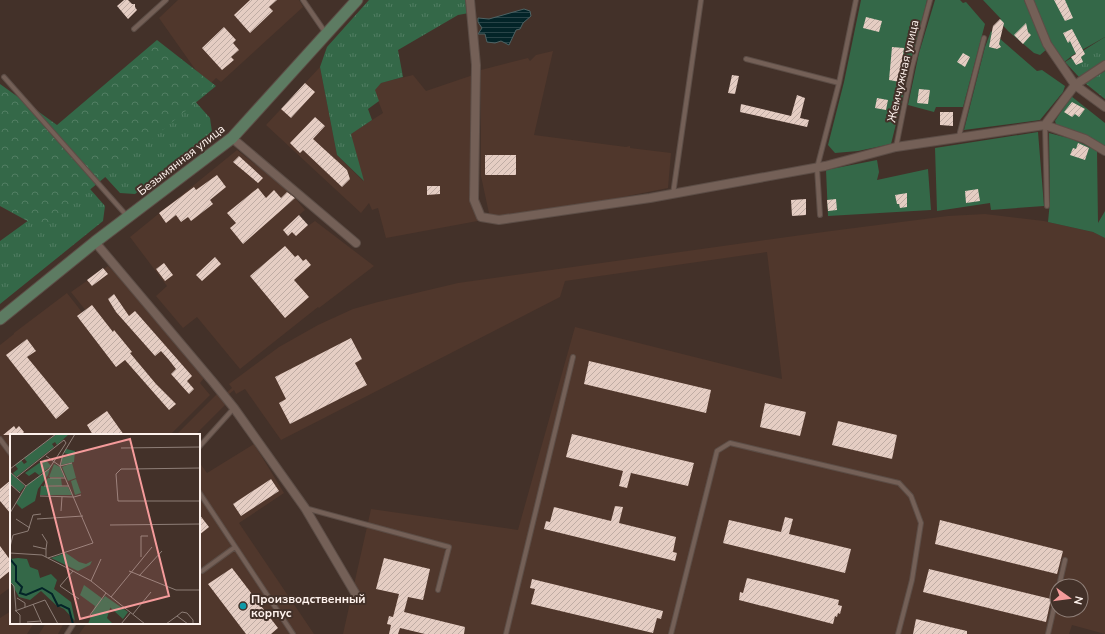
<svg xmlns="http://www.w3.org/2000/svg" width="1105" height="634" viewBox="0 0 1105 634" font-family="'Nunito Sans',sans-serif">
  <defs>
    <pattern id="grass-tufts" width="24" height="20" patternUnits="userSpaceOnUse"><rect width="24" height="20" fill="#346848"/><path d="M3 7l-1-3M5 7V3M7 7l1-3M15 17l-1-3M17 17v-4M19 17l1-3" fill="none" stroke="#527e63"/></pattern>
    <pattern id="forest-crowns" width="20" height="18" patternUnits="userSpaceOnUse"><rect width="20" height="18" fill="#346848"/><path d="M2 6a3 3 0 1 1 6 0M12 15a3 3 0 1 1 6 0" fill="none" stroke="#527e63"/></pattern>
    <pattern id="water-rules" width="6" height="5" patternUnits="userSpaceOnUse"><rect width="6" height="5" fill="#032428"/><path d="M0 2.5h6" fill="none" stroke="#294448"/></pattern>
    <pattern id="building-hatch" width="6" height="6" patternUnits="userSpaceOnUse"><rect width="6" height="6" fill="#e5cdc3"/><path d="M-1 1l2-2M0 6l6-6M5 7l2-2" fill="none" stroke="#bfaca4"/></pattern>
  </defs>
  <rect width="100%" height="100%" fill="#433129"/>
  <path fill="#50372c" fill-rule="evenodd" d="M178,0H299L303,7L221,82L216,78L209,85L202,79L159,18Z
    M553,51L534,135L626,147L630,146V148L671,153L668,188L562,209L490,218L481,176V70L528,58L530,61L536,55Z
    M320,67L337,155L363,181L350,134L383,113L374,90L380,83L413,75L426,91L476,74V194L483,220L386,238L378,208L372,210L369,203L361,213L266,125Z
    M237,150L289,191L305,210L299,215L308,226L315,221L374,266L319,308L318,307L240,369L197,317L183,328L156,296L167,286L130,237Z
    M985,214L1044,221L1093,232L1105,238V634L1072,625L1069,634H343L371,509L518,530L575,327L782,379L767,252L565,281L560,297L281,440L245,389L236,394L234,390L228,395L226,404L195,435H176L218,393H226L232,388L229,384L279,347L318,325L353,309L378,302L458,283L831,231L948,216ZM1057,586H1081V610H1057Z
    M108,266L128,286L205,377L200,383L210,395L170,435H11V587L0,595V345L14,334V333L67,293L103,339L106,336L71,292Z
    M254,444L284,493L239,523L314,634H79L87,623H199V462L207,473Z
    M11,611V623H34L27,634H0V618Z
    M46,623H64L58,634H39Z"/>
  <path fill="url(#grass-tufts)" d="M369,0H468L469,13L458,15L398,50L403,77L381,83L375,90L379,101L368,109L372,120L351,134L364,181L337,155L320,67L327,47Z
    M1105,37V61L1079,77L1065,62Z
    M1105,71V99L1085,83Z
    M185,90L210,118L212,132L135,194L120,193L97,168Z
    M83,181L105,206L103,221L0,304V241Z"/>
  <path fill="url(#forest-crowns)" d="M157,40L216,86L42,229L0,206V84L57,125Z"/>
  <path fill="#346848" d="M861,0H927L891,144L858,151L835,153L828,145L844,82Z
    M935,0H960L963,3L966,2L985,24L963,107H936L934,112L908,105L919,53Z
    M983,0H1024L1047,49L1040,55L1034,53L1008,31L999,21L1001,19Z
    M1033,0H1105V37L1073,55L1063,63L1049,43Z
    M991,31L1037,71L1042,70L1065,86L1063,92L1040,120L964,130L985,47Z
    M1071,96L1105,123V147L1057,127L1055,121Z
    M1038,132L1044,206L991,210L990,203L937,211L935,148Z
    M1049,133L1072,139L1097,150L1098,223L1105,211V238L1093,232L1048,222L1050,201Z
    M877,160L879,172L877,180L928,169L931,210L828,216L826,170Z"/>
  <path fill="url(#water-rules)" stroke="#4e6263" d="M524,9L530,11L531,16L523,23L520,29L516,30L509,45L501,41L495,43L487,42L485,34H478L482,28L478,22V18L489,19Z"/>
  <path fill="url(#building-hatch)" d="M124,0H128L132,4H135V7L137,10L128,19L117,6Z
    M250,0H277L269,7L273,11L250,33L234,15Z
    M1054,0H1065L1073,18L1065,21Z
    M866,17L882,21L879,32L863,28Z
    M1000,19L1004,23L999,44L1001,47L997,49L989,47L993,26Z
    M1026,23L1028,32L1031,35L1023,44L1014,35Z
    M224,27L236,40L233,43L239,50L231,57L234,60L222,70L202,48Z
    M1072,29L1085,54L1081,57L1083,62L1076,65L1071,57L1076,54L1070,41L1068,43L1063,33Z
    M892,47L904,48L900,82L889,80Z
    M963,53L970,57L965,67L957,62Z
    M732,75L739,76L735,94L728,93Z
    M305,83L315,92L291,118L281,109Z
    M919,89L930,90L928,104L917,103Z
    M797,95L805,98L800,118L809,120L807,127L740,112L741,104L791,116Z
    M877,98L888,100L886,110L875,108Z
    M1072,102L1085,109L1079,117L1075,114L1072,117L1064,112Z
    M940,112H953V126L940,125Z
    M315,117L325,126L313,139L347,170L350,179L342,187L303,150L300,153L290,143Z
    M1078,143L1089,148L1085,160L1070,155L1073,148L1076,149Z
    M485,155H516V175H485Z
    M239,156L263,178L258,183L233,162Z
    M217,175L226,187L210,200L213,204L191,221L188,217L181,222L176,215L166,223L159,213L194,187L196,190Z
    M427,186H440V194L427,195Z
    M258,188L266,198L274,190L281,198L287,192L295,198L243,244L230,228L236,223L227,213Z
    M978,189L980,201L966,203L965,191Z
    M907,193V207L900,208L899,204H897L895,195Z
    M806,199V215L792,216L791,200Z
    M836,199L837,210L828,211L827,200Z
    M299,215L308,225L296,236L292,232L288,236L283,230Z
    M285,246L295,257L298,255L303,261L306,259L311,265L294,280L309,297L285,318L250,276Z
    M215,257L221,264L202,281L196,275Z
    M164,263L173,275L165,281L156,269Z
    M103,268L108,274L92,286L87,280Z
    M114,294L129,316L135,311L192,376L187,381L194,389L189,394L171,374L176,369L169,360L161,351L155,356L116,312L108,299Z
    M92,305L113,332L114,330L132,352L130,353L156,384L176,404L169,410L125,360L116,367L77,316Z
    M351,338L362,359L355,363L367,385L290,424L279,403L286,399L275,377Z
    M27,339L36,351L27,357L69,408L56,419L6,355Z
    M589,361L711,390L706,413L584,384Z
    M765,403L806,412L800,436L760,427Z
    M107,411L124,435H93L87,425Z
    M838,421L897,435L892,459L832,445Z
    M14,426L16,429L19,426L24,432L22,435H3Z
    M572,434L694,463L688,486L631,473L627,488L619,486L623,471L566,457Z
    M271,479L279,491L241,516L233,504Z
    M11,480V514L0,501V489Z
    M615,506L623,507L619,523L676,537L673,552L677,553L675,561L544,529L546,521L550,522L554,507L611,521Z
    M199,514L209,527L199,535Z
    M785,517L793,519L789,534L851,549L845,573L723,543L729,520L781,532Z
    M940,520L1063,551L1057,574L935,544Z
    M0,546L11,561V570L0,579Z
    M384,558L430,569L423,600L408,597L404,612L465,627L464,634H425L400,628L398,634H389L391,625L387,624L389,616L393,617L399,594L376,589Z
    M232,568L278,628L271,634H246L208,584Z
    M929,569L1051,599L1046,622L923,592Z
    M747,578L839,600L838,605L842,606L840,614L838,613L837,617L835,616L833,624L739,600L740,592L743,593Z
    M532,579L663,611L661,619L657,618L653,633L531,604L535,589L530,588Z
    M916,619L967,631V634H913Z"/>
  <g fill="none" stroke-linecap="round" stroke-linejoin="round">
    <g stroke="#5c4d46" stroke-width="6">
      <path id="service" d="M303,0L325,32
        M134,29L166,0
        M746,59L839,83
        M4,77L127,216
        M1045,125L1047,206
        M959,136L984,38
        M896,147L912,67L930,0
        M673,194L701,0
        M820,215L817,168L839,83L856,0
        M0,439L11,454
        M199,447L234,408
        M199,492L293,634
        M305,508L449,547L438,590
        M202,571L235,547
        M1059,586L1065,560
        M67,634L74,623
        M506,634L573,357
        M671,634L717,451L730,443L899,483L911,496L921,523L912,580L898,634
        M1048,634L1057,595"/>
    </g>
    <g stroke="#5c4d46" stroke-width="10">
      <path id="minor" d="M470,0L476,65L474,200L481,217L499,220L650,198L825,166L896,147L1045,125L1085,139L1105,151
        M1029,0L1047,44L1075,85L1105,107
        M1045,125L1075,85L1105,65
        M232,138L356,243
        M95,242L213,382L234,408L305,508L358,598"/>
    </g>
    <g stroke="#5c4d46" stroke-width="13">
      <path id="secondary" d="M0,319L95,242L232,138L357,0"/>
    </g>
    <use href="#service" stroke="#746057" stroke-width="4"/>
    <use href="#minor" stroke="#746057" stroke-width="8"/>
    <use href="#secondary" stroke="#5d7b62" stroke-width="11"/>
  </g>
  <circle fill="#0f9aa8" stroke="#433129" stroke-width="1.5" cx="243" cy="606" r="4"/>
  <g text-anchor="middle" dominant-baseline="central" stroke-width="4" stroke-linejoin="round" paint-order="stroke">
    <g font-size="12" fill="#fef2ed" stroke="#433129">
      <text transform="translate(903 71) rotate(-77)">Жемчужная улица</text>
      <text transform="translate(181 160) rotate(-38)">Безымянная улица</text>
    </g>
    <g font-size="12" font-weight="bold" fill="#fef2ed" stroke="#433129" text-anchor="start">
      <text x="251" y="599">Производственный<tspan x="251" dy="14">корпус</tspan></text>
    </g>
  </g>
  <g transform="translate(10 434)">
    <rect width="190" height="190" fill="#433129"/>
    <path d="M56,119L69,128L76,130L82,127L80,131L68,137L41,124ZM95,162L118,178L113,185L92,166Z" fill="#346848"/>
    <path d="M8,124L17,125L20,133L28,136L30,144L41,140L47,146L44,155L61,168L65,187L54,175L46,171L31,157L20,166L9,163L0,147V125ZM74,151L101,171L97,184L103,190H78L85,172L70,161Z" fill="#346848"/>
    <path d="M47,0H59L47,11L45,8L42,10L44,13L6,43L3,39L8,35L5,31L11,26L14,30L17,28L14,24ZM56,15L65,17L64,28L51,31L52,24L62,21L54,19ZM35,25L41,32L29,41L25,38L19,42L15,39ZM62,29L66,44L58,47L52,33ZM44,30L50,33L54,43H39ZM40,34L38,41L28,55L25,67L12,75L6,69L18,50ZM0,38L15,52L10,58L0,50ZM38,44H51L52,52L34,51ZM66,45L71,59L65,61L61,47ZM31,52L58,53L62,61H30Z" fill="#346848"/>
    <path fill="none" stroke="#032428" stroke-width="2" d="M0,125L6,132V147L12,153L10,159L16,161L32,154L42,160L48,172L51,171L59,175L63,190"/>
    <path fill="none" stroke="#8e7e77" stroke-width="1" d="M111,14L190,13M36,22L50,32L62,29M190,34L120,35H111L106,40L108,67H190M0,35L46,0M0,38L16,52M40,44H55M0,50L10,59M34,52H59M30,62L64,63L71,61M51,77L52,63M0,79L16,52L39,35L56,9L54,6L7,43M6,85L20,94M27,85L73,82M100,91L190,90M32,100L37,108L36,115M23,112L36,115V123M0,113L3,101L18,97L23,81L31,80M0,119L32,121L63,137L81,147L135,190M131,123V102H138M38,124L83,109L50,32L53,20L65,0M63,137L50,152L69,165M119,137L166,156H190M129,142L152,117M81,147L91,125M0,148L4,152L6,176M101,163L142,113M7,164L15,169V173M23,170L32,190M5,176L10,181V190M5,177L35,166L48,190M123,180L141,158M80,181L96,159M17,188L31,187M111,190L121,178M156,190L167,182M178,190L167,182L172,178L177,179L183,186V190"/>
    <path fill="#f59b9b" fill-opacity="0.15" stroke="#f59b9b" stroke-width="2" d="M120,5L159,162L70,185L31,28Z"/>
    <rect width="190" height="190" fill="none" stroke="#fef2ed" stroke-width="2"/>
  </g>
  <g transform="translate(1069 598) rotate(104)"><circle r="19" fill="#433129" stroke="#8e7e77"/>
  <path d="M0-3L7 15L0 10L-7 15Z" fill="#f59b9b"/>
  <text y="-6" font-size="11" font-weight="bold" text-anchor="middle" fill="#fef2ed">N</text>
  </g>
</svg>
